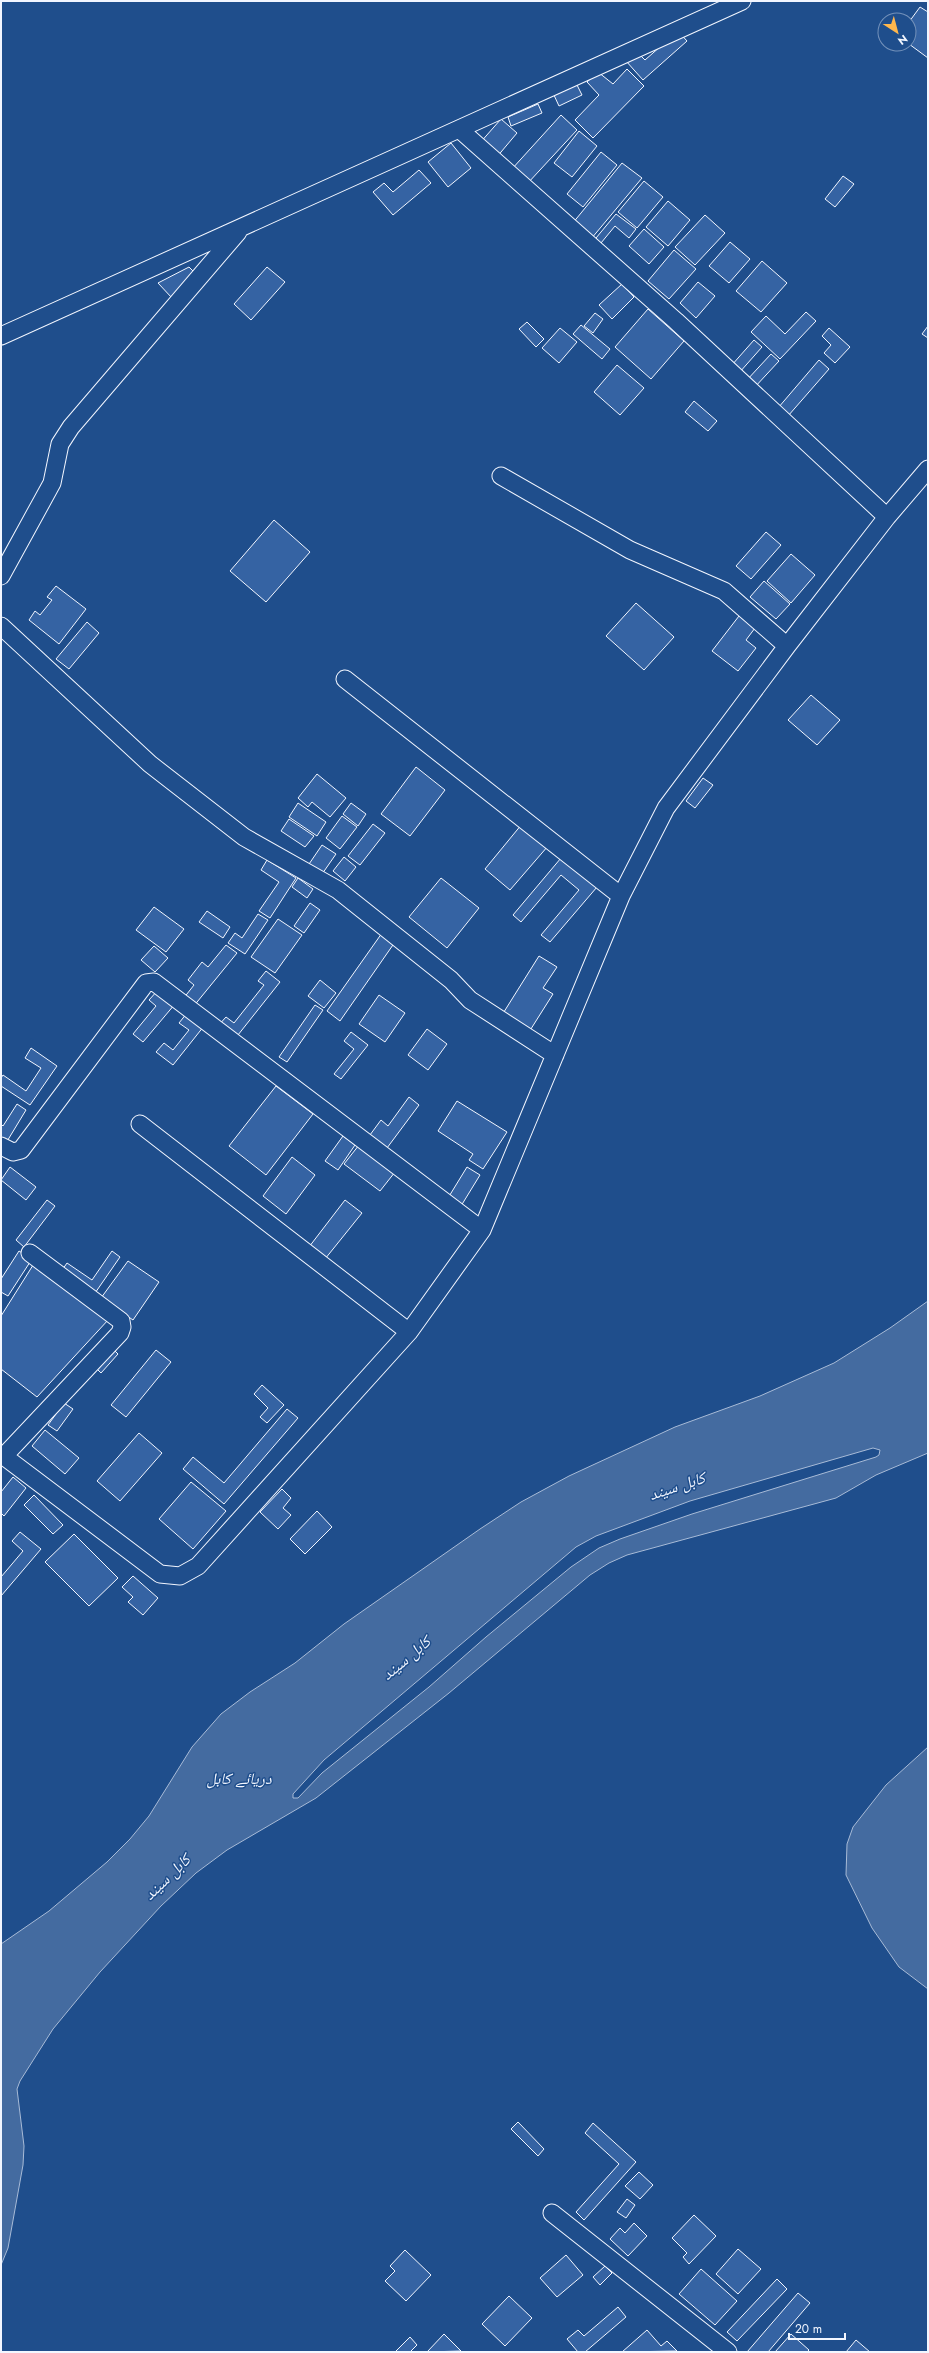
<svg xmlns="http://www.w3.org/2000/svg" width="929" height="2353" viewBox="0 0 929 2353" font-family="Jost,'Noto Naskh Arabic',sans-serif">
  <rect width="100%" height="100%" fill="#1f4e8c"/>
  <path fill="#446ba0" stroke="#a8bbd7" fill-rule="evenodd" d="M928,1301V1453L876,1475L836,1498L627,1555L609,1563L590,1575L449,1693L316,1798L227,1850L196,1873L161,1906L100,1972L53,2029L20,2081L17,2089L24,2146L23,2165L8,2248L1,2265V1944L49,1911L107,1862L130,1839L149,1816L192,1747L221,1714L250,1692L295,1663L344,1624L480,1529L521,1502L569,1476L675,1427L760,1396L834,1363L890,1328ZM873,1448L880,1450L879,1455L876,1457L692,1514L620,1539L599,1548L571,1567L486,1637L429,1687L322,1773L298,1798H293V1794L324,1760L576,1547L596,1536L690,1501Z
    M928,1747V1989L899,1967L872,1928L846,1875L847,1844L853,1827L886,1785Z"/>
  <path fill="#3563a3" stroke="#f2f6ff" d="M920,7L928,12V58L909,44V22Z
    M678,31L687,41L643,80L626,61L637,52L645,60Z
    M627,69L644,86L593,138L575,120L599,95L587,82L598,72L613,84Z
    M576,83L582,95L559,106L553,93Z
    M538,104L542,113L511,126L508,117Z
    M561,115L577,130L527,184L511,170Z
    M501,119L517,133L496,158L479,144Z
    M579,131L597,146L572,177L554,163Z
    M451,143L471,168L448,187L428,162Z
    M601,152L617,165L583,207L567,194Z
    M622,163L642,178L591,239L572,224Z
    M419,170L431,183L393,215L373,192L384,183L393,192Z
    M843,176L854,184L835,207L825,199Z
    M644,181L663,197L637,228L618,212Z
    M668,201L690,220L668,246L646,227Z
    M616,214L636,229L629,238L615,226L601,243L596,238Z
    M705,215L725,233L695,265L675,247Z
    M644,229L664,247L649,264L629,246Z
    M730,242L750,259L729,283L709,266Z
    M674,250L696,269L669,299L648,281Z
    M762,261L787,283L761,312L736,291Z
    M189,267L194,272L172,298L158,283Z
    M267,267L285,282L251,320L234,304Z
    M698,282L715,296L696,318L680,303Z
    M622,284L634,297L612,319L599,305Z
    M648,309L684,341L651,379L615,347Z
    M806,312L816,321L780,359L751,332L766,316L785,334Z
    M595,313L603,319L593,333L584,326Z
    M527,322L544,339L536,347L519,329Z
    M581,325L610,349L602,359L573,334Z
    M928,326V338L922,334Z
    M560,328L577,342L559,363L542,348Z
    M829,328L850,347L835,363L824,353L831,345L822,336Z
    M754,340L762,347L739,373L731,366Z
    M771,354L779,361L754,388L746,381Z
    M819,360L829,369L788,416L778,408Z
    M617,365L644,388L620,415L594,392Z
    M694,401L717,421L708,431L685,412Z
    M274,520L310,552L266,602L230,571Z
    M766,532L781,545L751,579L736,566Z
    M791,554L815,575L791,603L767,581Z
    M764,581L790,604L776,619L750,597Z
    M56,586L86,609L59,644L29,620L35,611L40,615L52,600L47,597Z
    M636,603L674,637L644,670L606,636Z
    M739,616L755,628L746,640L756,648L738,671L712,651Z
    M87,622L99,633L69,669L56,659Z
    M811,695L840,720L817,745L788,720Z
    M416,767L445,790L410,836L381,814Z
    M317,774L346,798L330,817L312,802L308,807L298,798Z
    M703,778L713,785L695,808L686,801Z
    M298,803L326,822L317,836L289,817Z
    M351,803L366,814L358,826L343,814Z
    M342,816L357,827L340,849L326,838Z
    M289,819L314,836L305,847L281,831Z
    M373,824L385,833L360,865L348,856Z
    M522,824L548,846L510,890L485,869Z
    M322,845L336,854L320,877L307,867Z
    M344,857L356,867L345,881L333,871Z
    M561,858L597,887L550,942L541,935L579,890L561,875L521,922L513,915Z
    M267,860L296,878L270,918L259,911L279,882L261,870Z
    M298,878L313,889L307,898L292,887Z
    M441,878L479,908L447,948L409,917Z
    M310,903L320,910L304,933L294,926Z
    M154,907L184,929L166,952L136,930Z
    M207,911L230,927L223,938L199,922Z
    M258,914L268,920L245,954L228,943L235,933L242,938Z
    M278,919L302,935L275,973L251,957Z
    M382,933L395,942L340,1021L327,1011Z
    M226,945L237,953L193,1007L183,999L194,985L188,980L202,962L208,967Z
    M154,946L168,958L155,972L141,960Z
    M539,956L557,967L543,988L553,994L529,1032L502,1015Z
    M266,971L280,982L234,1040L217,1027L226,1017L234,1023L264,985L258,981Z
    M320,980L336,993L324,1008L308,996Z
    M158,990L175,1004L143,1042L133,1034L156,1006L149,1000Z
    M379,995L405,1013L385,1042L359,1024Z
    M315,1005L323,1010L287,1062L279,1057Z
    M187,1013L204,1026L173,1065L156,1052L164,1043L173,1050L189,1030L179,1023Z
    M427,1029L447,1044L428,1070L408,1055Z
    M351,1032L368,1045L341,1079L334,1074L354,1049L344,1041Z
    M31,1048L57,1066L30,1105L1,1086V1078L3,1075L26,1091L41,1068L25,1058Z
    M276,1086L313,1114L266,1175L229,1146Z
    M409,1097L419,1105L384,1152L367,1139L381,1120L388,1126Z
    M457,1101L507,1132L483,1169L469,1160L473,1154L438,1131Z
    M17,1104L26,1110L6,1143L1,1140V1124L3,1126Z
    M343,1136L355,1145L338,1170L325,1161Z
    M359,1145L395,1172L380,1191L344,1164Z
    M292,1157L315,1175L286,1214L263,1196Z
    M10,1167L36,1187L26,1200L1,1180Z
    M467,1167L480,1175L461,1206L448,1198Z
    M47,1200L55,1206L24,1247L16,1240Z
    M345,1200L362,1213L325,1259L309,1247Z
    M19,1251L32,1259L8,1296L1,1292V1279Z
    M112,1251L120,1257L93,1296L60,1273L67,1263L92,1280Z
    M128,1261L159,1282L133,1320L101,1298Z
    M35,1262L109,1319L37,1397L1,1369V1316Z
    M111,1347L118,1354L101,1373L94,1366Z
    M156,1350L171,1362L126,1417L111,1405Z
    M262,1385L284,1405L267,1423L260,1417L268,1408L254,1394Z
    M64,1403L73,1409L57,1431L48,1425Z
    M287,1409L298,1418L224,1504L183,1469L193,1457L224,1483Z
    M45,1430L79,1458L65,1474L32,1446Z
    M139,1433L162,1453L120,1501L97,1481Z
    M13,1477L26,1488L4,1516L1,1513V1492Z
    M191,1482L226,1511L193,1549L159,1519Z
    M282,1489L291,1498L283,1508L291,1515L278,1529L260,1512Z
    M34,1495L63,1525L53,1534L24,1505Z
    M317,1511L332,1527L305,1554L290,1539Z
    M20,1532L41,1549L1,1596V1577L23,1551L12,1541Z
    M74,1534L118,1578L89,1606L45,1562Z
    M133,1576L158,1598L143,1615L128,1602L133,1597L122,1587Z
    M518,2122L544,2149L538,2156L511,2129Z
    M593,2123L636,2162L584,2220L576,2212L619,2164L585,2133Z
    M639,2172L653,2185L640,2199L625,2186Z
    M627,2199L635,2205L626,2218L617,2212Z
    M694,2215L716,2236L689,2264L683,2257L687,2253L672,2238Z
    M634,2223L647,2236L628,2256L610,2239L620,2228L625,2233Z
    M738,2249L761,2269L738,2294L716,2274Z
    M405,2250L431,2275L406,2301L385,2281L395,2271L390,2266Z
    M566,2255L583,2275L557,2297L540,2278Z
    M605,2266L612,2273L600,2285L593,2277Z
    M701,2269L737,2301L715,2325L679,2294Z
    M777,2279L787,2289L737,2341L727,2332Z
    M798,2293L810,2303L768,2352H747Z
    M509,2296L532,2318L505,2346L482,2324Z
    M618,2307L626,2317L585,2352H578L567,2339L578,2330L584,2336Z
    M647,2330L661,2346L667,2341L677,2351L622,2352Z
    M444,2334L461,2351L427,2352Z
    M791,2334L809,2350L807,2352H775Z
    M410,2337L417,2345L410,2352H395Z
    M856,2340L870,2352H846Z"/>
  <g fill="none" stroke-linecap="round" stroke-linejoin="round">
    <g stroke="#f2f6ff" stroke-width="19">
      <path id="minor" d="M459,129L676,321L887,517
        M1,336L742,1
        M501,476L630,550L724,591L787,646
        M1,576L52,483L60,444L71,427L238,232
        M1,626L150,764L244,837L338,890L451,980L470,1000L555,1055
        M345,679L621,896
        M140,1124L409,1332
        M1,1146L13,1152L21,1150L146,983L154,982L482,1230
        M1,1454L160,1574L180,1576L198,1566L409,1332L482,1230L621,896L666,808L787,646L887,517L928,469
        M5,1455L120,1333L122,1327L121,1321L30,1253
        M552,2213L728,2352"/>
    </g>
    <use href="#minor" stroke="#1f4e8c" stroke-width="17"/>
  </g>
  <g text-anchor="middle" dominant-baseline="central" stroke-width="3" stroke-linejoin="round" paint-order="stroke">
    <g font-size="16" font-style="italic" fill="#f2f6ff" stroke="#1f4e8c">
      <text transform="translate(677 1486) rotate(-18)">کابل سيند</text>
      <text transform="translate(406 1658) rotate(-40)">کابل سيند</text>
      <text x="239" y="1778">دریائے کابل</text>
      <text transform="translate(167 1877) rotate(-44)">کابل سيند</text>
    </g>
  </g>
  <rect width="929" height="2353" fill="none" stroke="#f2f6ff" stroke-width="4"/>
  <g transform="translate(897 32) rotate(144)"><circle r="19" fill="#1f4e8c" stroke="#7391ba"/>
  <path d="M0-3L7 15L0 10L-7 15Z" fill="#ffb74d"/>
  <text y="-6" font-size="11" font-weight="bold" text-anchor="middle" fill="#f2f6ff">N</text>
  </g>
  <path d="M789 2333v6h56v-6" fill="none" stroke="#f2f6ff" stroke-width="2"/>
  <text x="795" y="2333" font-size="12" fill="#f2f6ff" stroke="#1f4e8c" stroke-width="3" paint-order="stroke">20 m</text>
</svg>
